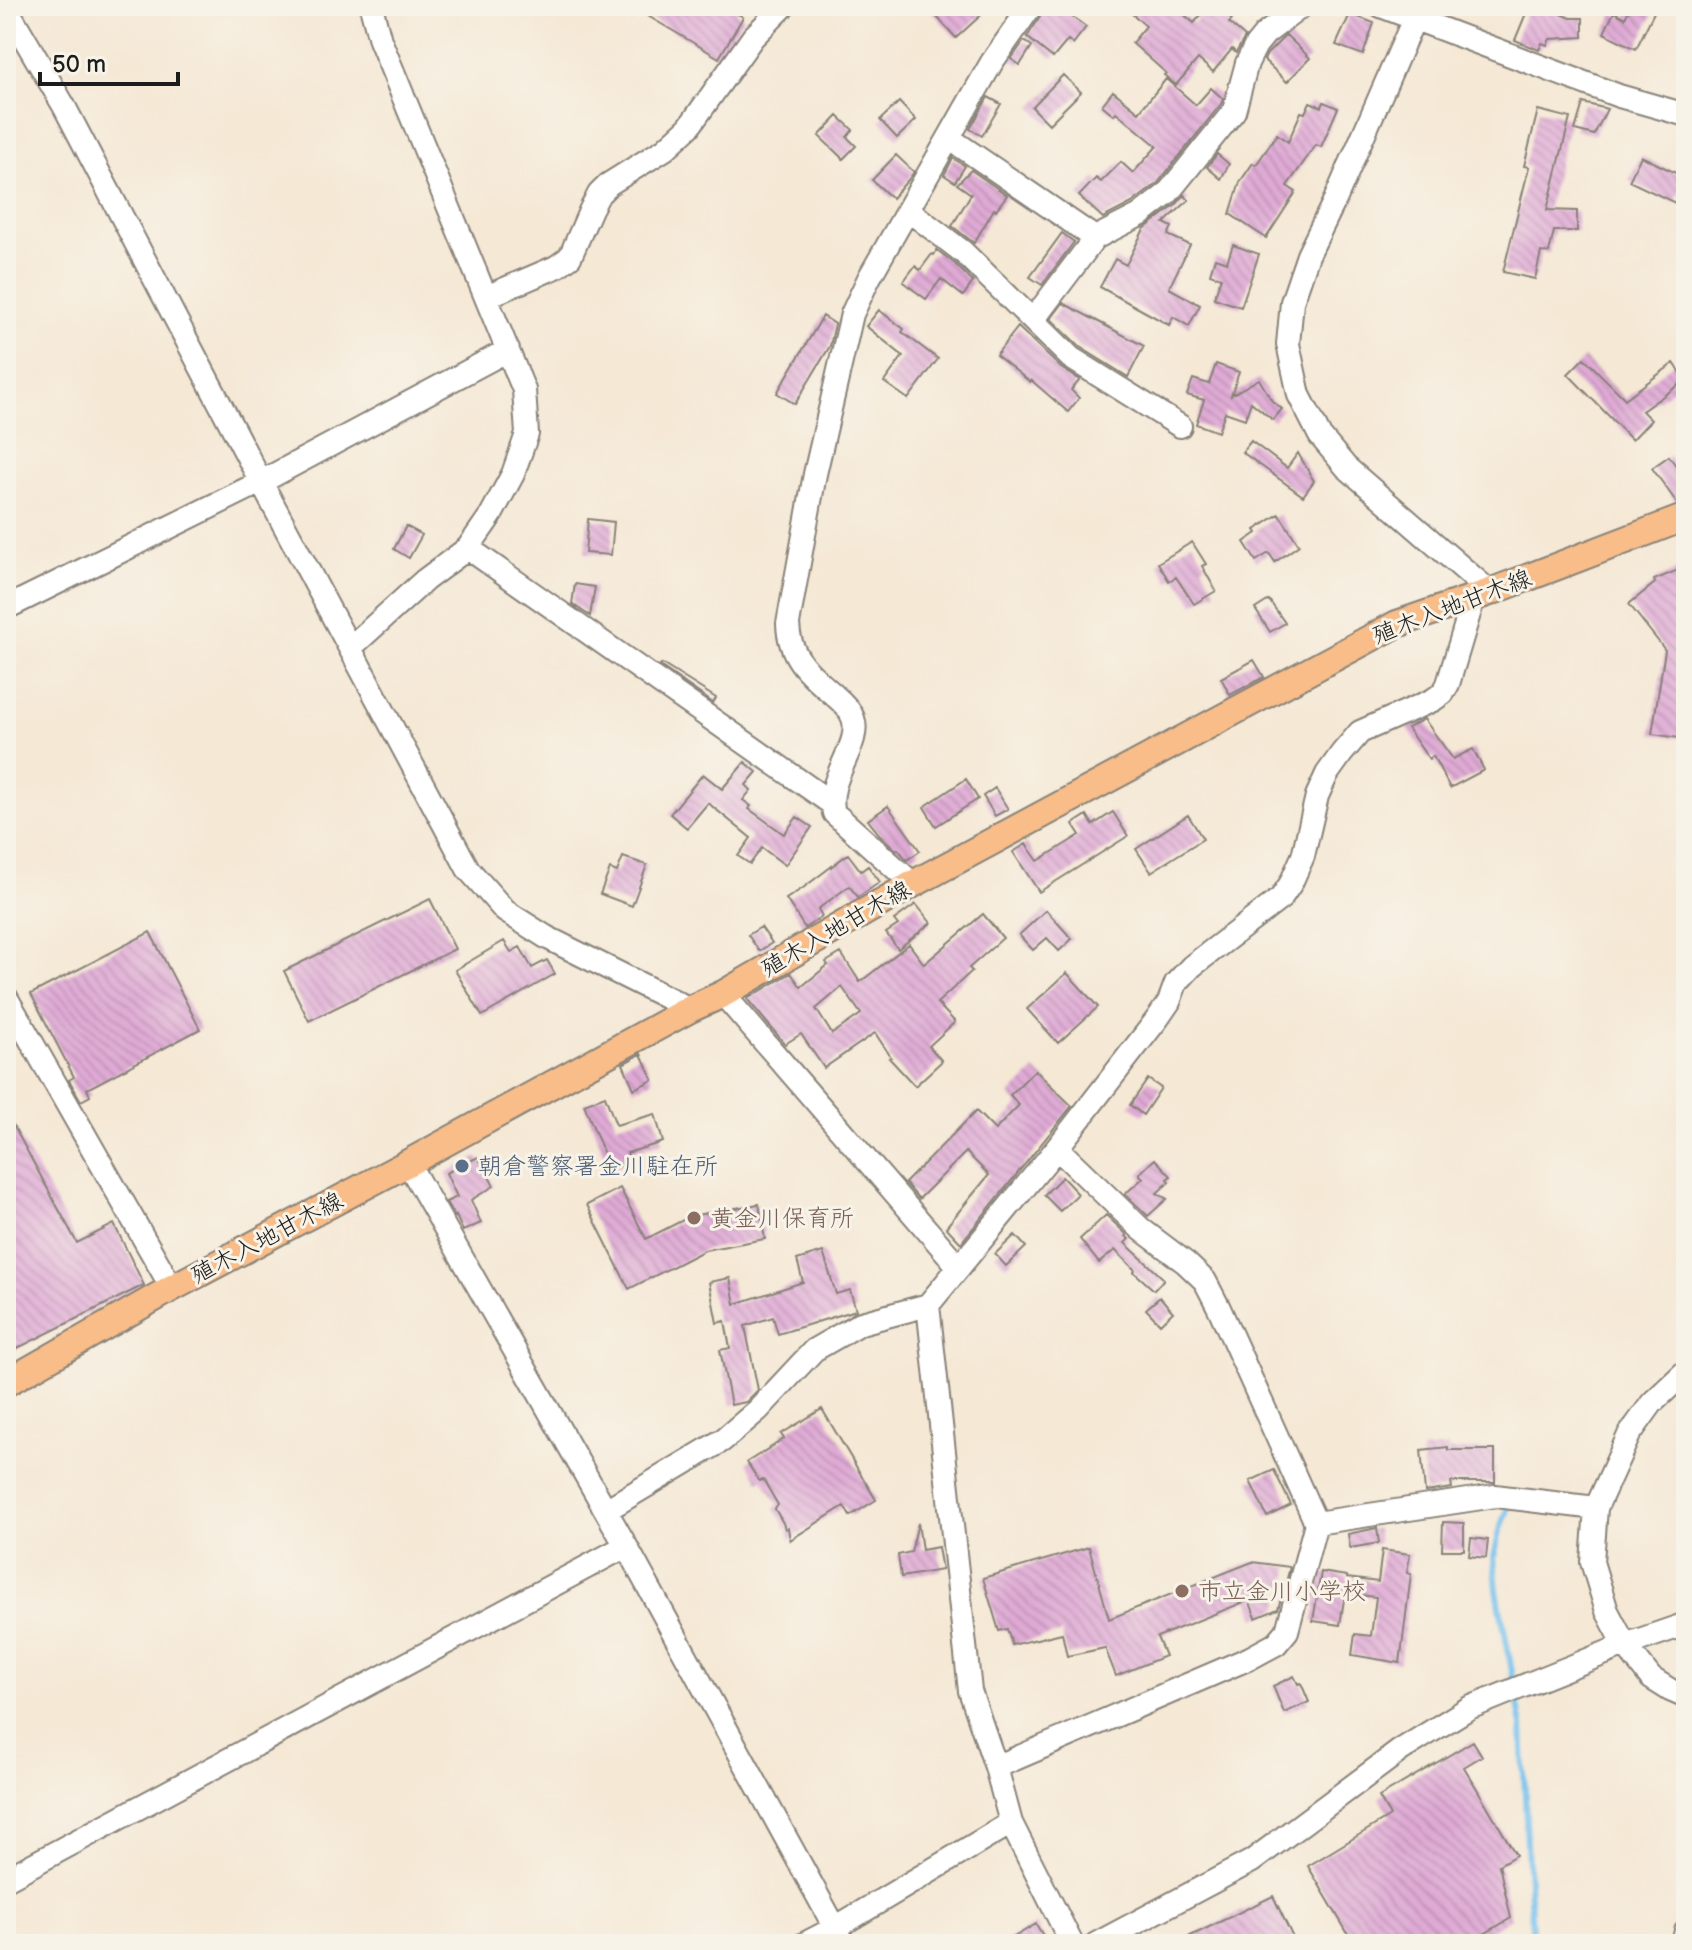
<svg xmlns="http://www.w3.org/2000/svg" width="1692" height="1950" viewBox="0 0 1692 1950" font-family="'Balsamiq Sans','Klee One',sans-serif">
  <defs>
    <pattern id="building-back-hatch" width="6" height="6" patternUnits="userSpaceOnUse" patternTransform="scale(2)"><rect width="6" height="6" fill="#dfaad5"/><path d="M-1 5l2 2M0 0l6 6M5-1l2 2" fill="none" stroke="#bf92b6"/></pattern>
  </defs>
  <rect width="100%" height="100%" fill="#f7f3e8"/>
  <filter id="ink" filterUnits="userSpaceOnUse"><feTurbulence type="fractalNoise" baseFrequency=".0125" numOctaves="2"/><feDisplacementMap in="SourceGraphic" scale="16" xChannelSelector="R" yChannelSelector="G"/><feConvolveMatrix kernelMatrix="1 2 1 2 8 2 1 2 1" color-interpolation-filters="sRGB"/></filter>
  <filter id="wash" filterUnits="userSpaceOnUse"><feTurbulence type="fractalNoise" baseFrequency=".006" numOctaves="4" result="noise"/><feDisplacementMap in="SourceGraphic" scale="32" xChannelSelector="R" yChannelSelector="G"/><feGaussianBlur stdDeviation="1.8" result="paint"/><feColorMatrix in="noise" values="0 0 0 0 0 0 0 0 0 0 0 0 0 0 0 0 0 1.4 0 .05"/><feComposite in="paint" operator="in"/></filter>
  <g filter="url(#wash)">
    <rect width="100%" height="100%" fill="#f5e8d5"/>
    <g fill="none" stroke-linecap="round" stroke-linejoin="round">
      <path stroke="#74c1ee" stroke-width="6" d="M1508,1509L1500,1531L1494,1557L1497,1590L1522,1726L1528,1867L1533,1944"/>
    </g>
    <g id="blocks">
      <path fill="url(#building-back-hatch)" fill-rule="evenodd" d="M631,6H741L736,13L743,17L719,58Z
        M927,6H991L956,38Z
        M1045,6H1057L1086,27L1073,44L1068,40L1053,58L1027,37L1042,14Z
        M1123,6H1174L1194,23L1209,6H1215L1232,20L1229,23L1245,37L1236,53L1232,49L1213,72L1198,59L1176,85L1164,75L1166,73L1132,43L1146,26Z
        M1529,6H1543L1571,18H1583V37L1550,39L1547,45L1542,43L1539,50L1515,40Z
        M1631,6H1657L1636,49L1604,33L1614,12L1625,18Z
        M1350,14L1374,23L1363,55L1336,45Z
        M1286,35L1310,58L1287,82L1264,60L1267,54Z
        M1024,41L1032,46L1020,65L1011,59Z
        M1063,75L1081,92L1049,124L1032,107Z
        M1166,79L1196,105L1211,88L1223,99L1221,104L1157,184L1132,203L1103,218L1079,196L1096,178L1101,182L1121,162L1133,173L1157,146L1116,112L1114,115L1102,105L1113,91L1139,112Z
        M988,97L1001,104L982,136L970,129Z
        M899,102L916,120L897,138L880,120Z
        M1310,102L1322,107L1324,102L1338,108L1321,147L1316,145L1287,186L1296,192L1266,238L1230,214L1240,182L1253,163L1256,165L1277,134L1288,142L1301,112L1305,113Z
        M1583,103L1607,109L1594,135L1575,130Z
        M1538,110L1570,118L1547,210L1577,211V231H1554L1549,253L1541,252L1535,279L1503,272L1529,167L1524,166Z
        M838,116L853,130L847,137L856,146L843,159L819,136Z
        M1217,154L1229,164L1221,179L1207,167Z
        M896,155L914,172L908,180L892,198L872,180Z
        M1641,156L1686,178L1675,203L1629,181Z
        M953,158L965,166L955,182L944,175Z
        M971,170L1007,195L996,210L994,209L974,243L952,226L971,194L957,184Z
        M1184,195L1189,200L1164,223L1172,227L1168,235L1190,245L1169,288L1200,305L1189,326L1173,317L1169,325L1100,287L1115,259L1126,265L1144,229L1176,205Z
        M1062,233L1074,242L1042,285L1030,277Z
        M1233,245L1259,254L1241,307L1214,298L1221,278L1210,274L1215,258L1227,262Z
        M937,250L954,263L973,282L963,296L941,279L926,299L903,282L915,266L920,270L932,254L934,255Z
        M1063,303L1144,346L1128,377L1080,347L1051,319Z
        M879,310L904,329L902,332L938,359L908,399L884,382L903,356L866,326Z
        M823,316L835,324L830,346L795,404L777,393Z
        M1018,327L1061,368L1080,380L1071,390L1079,398L1068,412L1031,380L1030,382L996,355Z
        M1584,358L1625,399L1674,363L1686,380L1642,411L1651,420L1632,440L1568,374Z
        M1216,364L1239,372L1231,395L1259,379L1272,401L1282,409L1273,420L1251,402L1245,419L1225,412L1218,432L1196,424L1204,400L1187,395L1193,379L1209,384Z
        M1251,441L1287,468L1298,453L1314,481L1303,496L1242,452Z
        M1669,456L1686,480V501L1677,503L1652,468Z
        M1279,514L1299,545L1275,562L1269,553L1256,561L1244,542L1257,533L1255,530Z
        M588,519L614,522L611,555L585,553Z
        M406,526L422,535L409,558L394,549Z
        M1192,542L1206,564L1202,566L1216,591L1194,604L1176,577L1169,581L1158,563Z
        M1678,570L1686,591V739L1652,734L1665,650L1629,604L1655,583L1654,580Z
        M575,584L595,587L590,616L572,604Z
        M1269,600L1285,623L1270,632L1255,609Z
        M1254,660L1264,677L1230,695L1221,678Z
        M662,664L716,698L713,703L660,666Z
        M1424,719L1453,759L1473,749L1484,770L1450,788L1433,756L1429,759L1407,728Z
        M745,762L757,772L746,785L751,790L743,800L751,806L749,809L784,834L797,817L812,827L785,865L762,848L750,864L738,856L751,838L708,803L687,828L670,814L703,774L722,789Z
        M966,779L978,799L936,826L924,807Z
        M995,788L1008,809L995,816L983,796Z
        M888,806L920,851L907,860L898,849L896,850L879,834L868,820Z
        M1113,812L1128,836L1039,892L1013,852L1026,844L1038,861L1080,835L1073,824L1087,815L1093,825Z
        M1188,815L1203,839L1151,872L1136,849Z
        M848,854L861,871L868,866L880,882L858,897L849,886L818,909L822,916L805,928L786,899L803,888Z
        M623,857L647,865L632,906L600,894L610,869L617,872Z
        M430,899L455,949L309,1021L284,971Z
        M916,904L931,923L898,949L886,933L898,925L894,920Z
        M1046,910L1072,939L1059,951L1047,938L1033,950L1019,935Z
        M983,914L1003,938L969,968L972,971L937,1003L955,1022L929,1046L942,1061L915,1086L889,1058L891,1057L875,1033L824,1068L801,1034L785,1044L747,999L791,973L801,987L828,965L826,962L841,953L860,982L909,944L924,964ZM842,987L861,1014L832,1034L816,1009Z
        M761,927L772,943L759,951L748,935Z
        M150,932L200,1029L87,1089L90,1096L81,1101L69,1080L74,1077L31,994Z
        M504,941L511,952L520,947L532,968L547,960L555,974L482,1016L455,970Z
        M1067,973L1098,1007L1058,1043L1027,1009Z
        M641,1054L653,1080L634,1089L623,1064Z
        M1035,1070L1072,1106L961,1243L946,1227L989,1175L966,1152L919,1199L905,1183L976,1111L995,1130L1019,1105L1010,1095Z
        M1148,1079L1161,1088L1143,1115L1130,1105Z
        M605,1096L616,1125L655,1114L663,1142L627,1153L630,1160L610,1169L584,1104Z
        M6,1112L77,1243L114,1224L144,1285L6,1354Z
        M478,1157L494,1186L471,1200L481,1223L463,1231L456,1216L455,1217L446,1202L457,1197L446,1173Z
        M1155,1159L1171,1176L1167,1179L1169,1182L1157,1193L1167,1199L1148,1216L1125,1194L1143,1178L1139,1174Z
        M1062,1177L1078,1194L1060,1211L1044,1195Z
        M620,1188L646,1239L691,1216L759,1204L765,1239L705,1250L629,1289L587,1205Z
        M1106,1215L1127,1235L1126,1236L1129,1239L1125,1243L1164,1279L1154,1290L1134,1272L1135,1270L1115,1250L1099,1263L1080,1239Z
        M1015,1235L1026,1247L1006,1266L995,1254Z
        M823,1252L836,1294L850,1290L856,1310L778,1334L773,1317L745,1326L758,1390L746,1402L731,1405L720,1350L730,1348L725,1321L717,1323L709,1282L730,1278L735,1304L803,1282L797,1260Z
        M1160,1297L1173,1312L1160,1324L1146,1309Z
        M822,1409L876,1500L850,1516L844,1506L790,1540L788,1528L785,1529L783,1523L775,1509L778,1505L763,1479L759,1481L747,1462L784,1439L781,1434Z
        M1448,1447V1450H1495V1482H1451L1452,1488L1425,1492L1421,1450Z
        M1274,1470L1291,1505L1267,1517L1250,1481Z
        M1443,1522L1464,1523V1550H1442Z
        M918,1523L922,1550L938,1547L942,1570L901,1577L898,1555L911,1552Z
        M1377,1528L1379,1543L1350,1548L1348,1534Z
        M1471,1538L1488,1540L1486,1558L1469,1556Z
        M1089,1547L1109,1619L1252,1562L1290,1567L1285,1586L1277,1588L1281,1598L1278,1609L1256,1618L1249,1600L1157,1637L1165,1656L1116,1676L1105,1648L1067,1656L1062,1633L1012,1645L1007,1629L999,1631L983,1578Z
        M1382,1550L1410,1554L1407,1573L1411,1574L1400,1663L1352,1655L1355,1634L1371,1636L1376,1597L1345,1593L1340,1625L1313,1621L1321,1572L1347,1576V1578L1378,1582Z
        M1294,1676L1298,1684L1301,1683L1309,1702L1284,1713L1273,1686Z
        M1473,1741L1482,1756L1464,1767L1516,1855L1499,1865L1511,1918L1467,1944H1354L1308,1866L1390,1816L1379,1797Z
        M1273,1896L1296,1944H1174Z
        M1036,1924L1048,1944H1002Z"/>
    </g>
  </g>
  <g filter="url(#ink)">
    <use href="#blocks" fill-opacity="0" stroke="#888278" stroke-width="2"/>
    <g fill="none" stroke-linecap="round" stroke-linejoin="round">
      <g stroke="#888278" stroke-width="26">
        <path id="minor" d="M1381,6L1619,96L1686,115
          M6,7L64,106L261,482L468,869L505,911L546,937L690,1009
          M1414,19L1335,200L1308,255L1292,302L1288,344L1299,395L1320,436L1346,467L1490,592
          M949,138L1095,238
          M908,210L963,252L1071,358L1180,426
          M486,297L556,267L570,257L591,209L599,194L609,184L665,149L689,127L753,37L784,6
          M1033,320L1095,238L1140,215L1167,194L1234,111L1247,63L1256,45L1265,34L1302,6
          M468,548L831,803
          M6,608L261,482L508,350
          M351,647L425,580L468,548L491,515L513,474L527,434L524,390L380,40L371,6
          M913,884L834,813C824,779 863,745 853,718C850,709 841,701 834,695C810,674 789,658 788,624L815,474L852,314L869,278L992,62L1031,6
          M723,994L959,1267
          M6,997L172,1288
          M408,1163L626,1546L844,1944
          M928,1305L970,1691L996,1767L1011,1823L1072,1944
          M1686,1371L1652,1403L1629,1435L1596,1508L1592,1562L1607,1611L1625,1645L1651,1678L1670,1690L1686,1697
          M606,1510L723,1440L758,1410L814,1350L861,1323L928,1305L1057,1148L1158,1018L1169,1002L1176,983L1192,966L1281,898L1291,883L1303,856L1317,796L1327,774L1342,753L1360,732L1433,700L1443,693L1448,684L1474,597
          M1316,1523L1495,1496L1596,1508
          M996,1767L1250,1658L1276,1644L1287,1631L1316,1523L1219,1308L1205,1281L1186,1263L1141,1229L1057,1148
          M6,1879L626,1546
          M804,1944L835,1928L1011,1823
          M1096,1944L1252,1861L1401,1750L1469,1708L1625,1645L1686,1624
          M1683,1944L1686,1931"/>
      </g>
      <g stroke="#888278" stroke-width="30">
        <path id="major" d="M6,1383L172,1288L408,1163L690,1009L723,994L913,884L1397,624L1490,592L1686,517"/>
      </g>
      <use href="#minor" stroke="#fff" stroke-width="22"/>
      <use href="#major" stroke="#f8bd89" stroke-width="26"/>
    </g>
  </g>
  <circle fill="#5c6f8a" stroke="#f7f3e8" stroke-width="3" cx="462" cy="1166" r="8"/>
  <g fill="#8d6e63" stroke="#f7f3e8" stroke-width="3">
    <circle cx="694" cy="1218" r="8"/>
    <circle cx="1182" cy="1591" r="8"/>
  </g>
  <g text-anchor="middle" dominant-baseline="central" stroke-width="6" stroke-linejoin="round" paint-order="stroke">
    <g font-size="24" fill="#1c1c1c" stroke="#f7f3e8">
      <text transform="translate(1452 607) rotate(-21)">殖木入地甘木線</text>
      <text transform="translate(836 929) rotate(-30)">殖木入地甘木線</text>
      <text transform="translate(267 1238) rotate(-28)">殖木入地甘木線</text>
    </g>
    <g font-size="24" fill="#4e5e75" stroke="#f7f3e8" text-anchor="start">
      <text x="478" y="1166">朝倉警察署金川駐在所</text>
    </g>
    <g font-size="24" fill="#785e54" stroke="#f7f3e8" text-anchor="start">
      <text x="710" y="1218">黄金川保育所</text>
      <text x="1198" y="1591">市立金川小学校</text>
    </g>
  </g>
  <rect width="1692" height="1950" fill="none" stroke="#f7f3e8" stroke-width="32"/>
  <path d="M40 72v12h138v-12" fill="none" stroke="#1c1c1c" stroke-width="4"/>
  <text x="52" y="72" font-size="24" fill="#1c1c1c" stroke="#f7f3e8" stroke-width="6" paint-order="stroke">50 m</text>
</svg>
